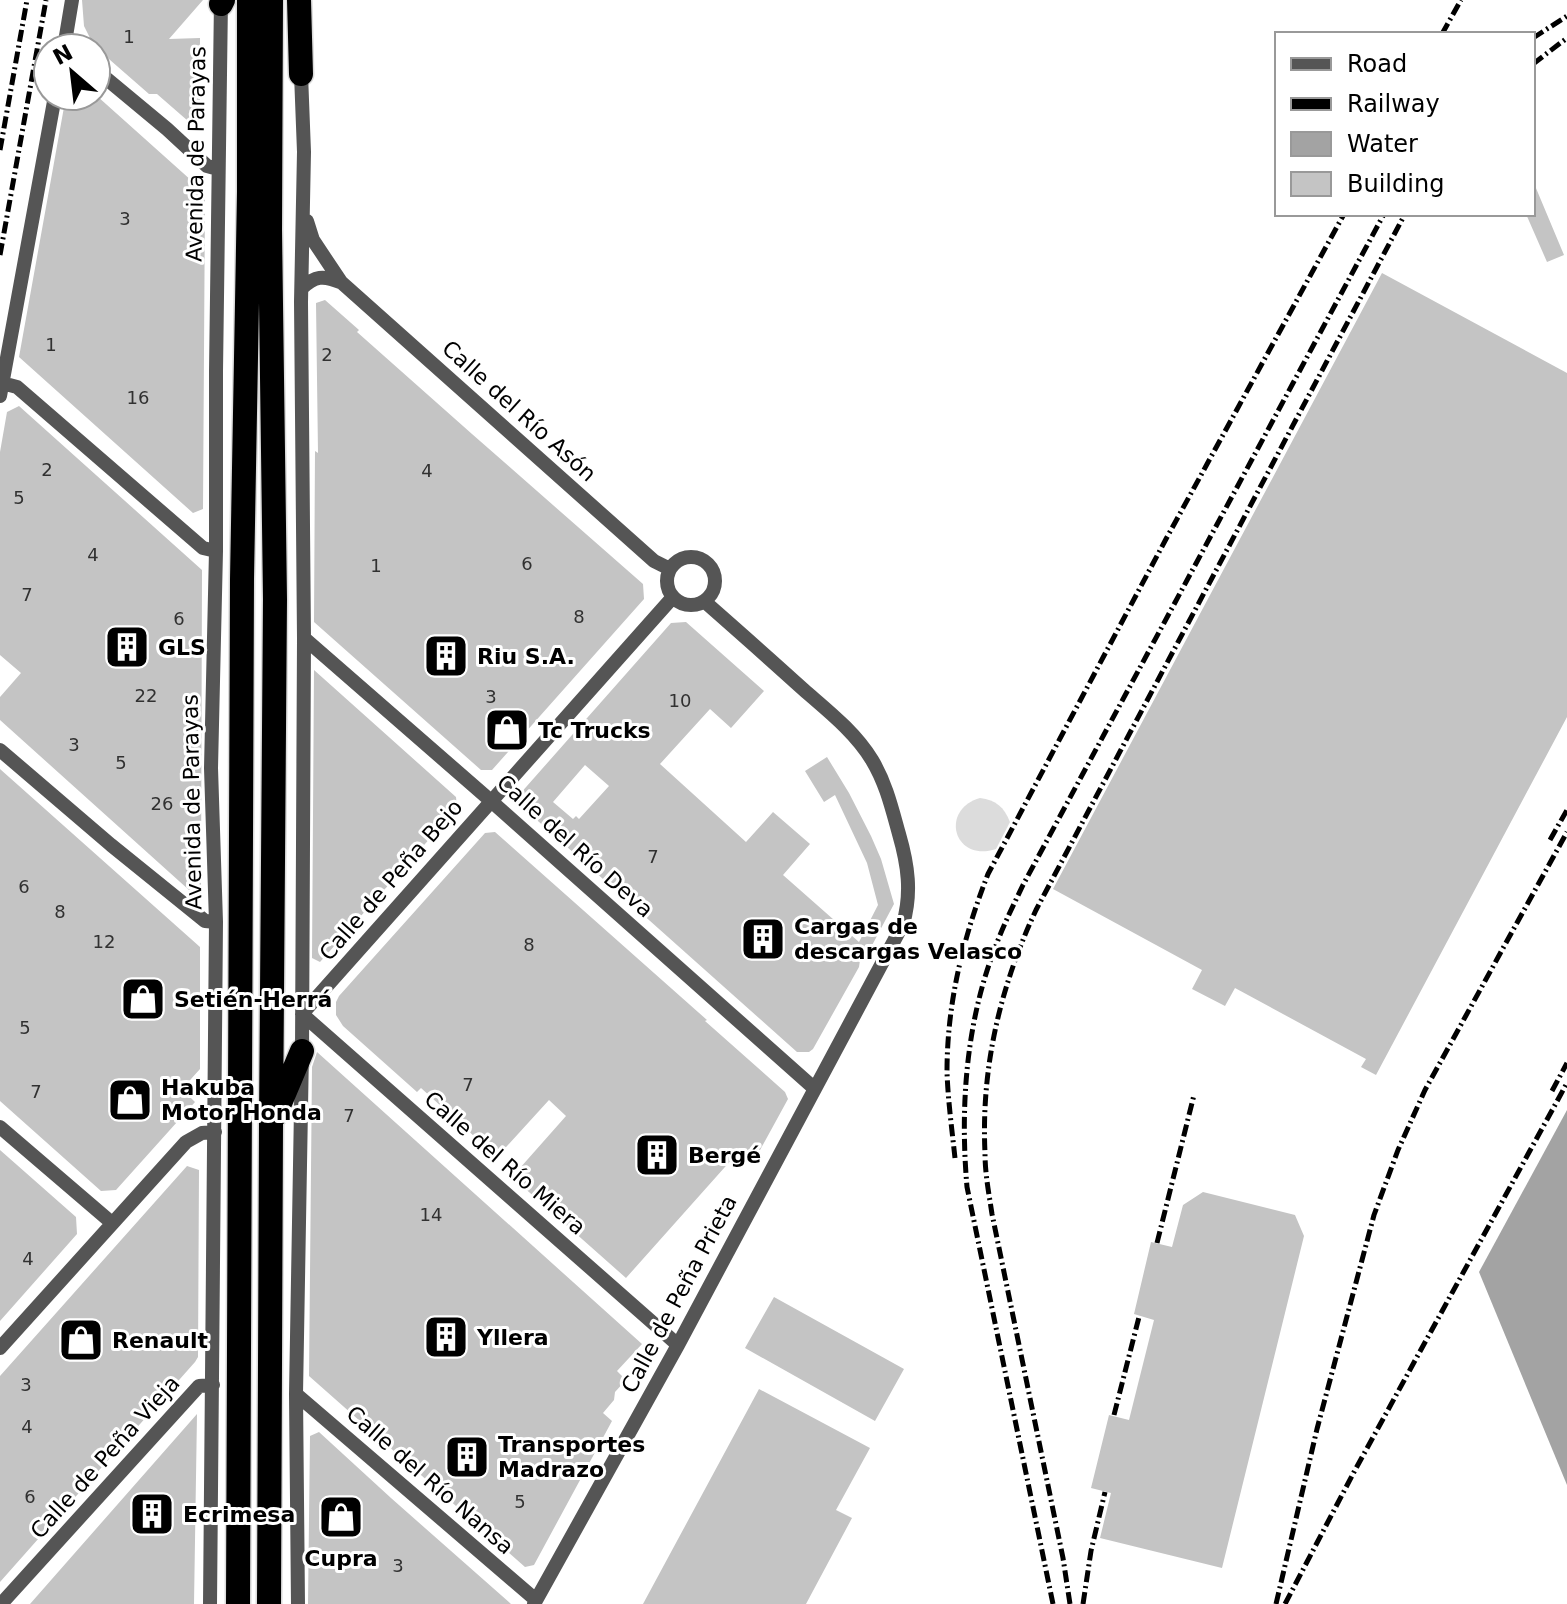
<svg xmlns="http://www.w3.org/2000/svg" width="1567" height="1604" viewBox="0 0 1567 1604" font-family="'DejaVu Sans',sans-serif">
  <rect width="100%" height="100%" fill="#fff"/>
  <path fill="#dcdcdc" d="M980,798C996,800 1004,807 1010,822L996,849C954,863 939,810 980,798Z"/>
  <path fill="#a3a3a3" d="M1567,1110V1485L1479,1272Z"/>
  <path fill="#c4c4c4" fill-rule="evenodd" d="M82,0H203L169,39L200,38V121H188L157,94H149L94,46L84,26Z
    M66,96H97L202,190L205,195L203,509L193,513L19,357Z
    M1533,181L1564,255L1547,262L1526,214H1533Z
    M1382,273L1567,373V717L1376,1075L1361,1067L1366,1059L1235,988L1225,1006L1192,989L1202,970L1053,889Z
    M325,300L359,330L357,332L472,434L643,584L644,599L492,770H481L314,622L315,451L318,453L316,303Z
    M19,406L202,570L201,885L189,890L0,720V697L21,673L0,655V452L7,412Z
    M686,622L764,691L731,728L710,709L660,764L746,842L773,812L810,844L783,875L859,942L878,905L867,863L835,795L824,802L805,771L827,757L849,793L871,836L881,859L894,904L869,951L862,946L859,967L813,1049L809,1052H797L520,805L519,795L671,623ZM585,765L609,786L579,819L576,816L573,819L553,802Z
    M314,670L456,797L457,808L320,962L312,958Z
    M0,769L200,947V1069L182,1089L195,1102L116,1190L101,1191L0,1101Z
    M495,832L707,1020L705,1021L785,1092L788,1099L754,1161L741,1149L626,1278L512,1177L566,1116L549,1100L497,1157L421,1088L417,1092L343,1026L336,1015V1002L339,996L485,833Z
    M317,1052L642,1344L617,1371L626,1380L615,1392L614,1400L603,1413L612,1421L534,1565L525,1567L309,1376L312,1067Z
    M0,1150L76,1217L77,1234L0,1321Z
    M187,1166L199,1170L198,1357L195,1362L0,1582V1376Z
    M1203,1192L1295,1215L1304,1236L1222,1568L1100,1538L1111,1493L1091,1488L1109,1415L1129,1420L1154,1320L1134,1314L1151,1242L1172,1247L1183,1205Z
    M774,1297L904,1369L875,1421L745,1348Z
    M759,1389L870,1448L836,1510L852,1518L806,1604H643Z
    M197,1414L194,1604H30Z
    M319,1432L391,1498L511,1604H308L310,1436Z"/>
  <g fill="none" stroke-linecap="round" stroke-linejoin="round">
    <g stroke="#dbdbdb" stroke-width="27">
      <path id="highway" d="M299,0L301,74
        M221,4L223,0
        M275,1115L302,1051
        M238,1604L242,579L249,192V0
        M269,1604L271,1124L275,599L270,230L271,0"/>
    </g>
    <path stroke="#555" stroke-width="14" d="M64,48L72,0
      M96,70L167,129L207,166L218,169
      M307,221L313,240L341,282L654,561L670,569
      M302,288C315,276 323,275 340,282
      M2,383L17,387L203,548L216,551
      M0,396L55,96
      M667 581a24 24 0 1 1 48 0a24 24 0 1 1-48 0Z
      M673,597L302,1014L678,1345
      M304,638L491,801L815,1089
      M0,750L111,845L205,921L216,922
      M0,1127L112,1223
      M0,1348L186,1142L202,1133L215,1132
      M296,1394L536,1600
      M1,1604L199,1386L213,1385
      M210,1604L216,922L211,768L216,551V371L221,0
      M298,1604L296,1394L302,1051L304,638L301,302L304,152L301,74
      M534,1604L678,1345L903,924C912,893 908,865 899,834C892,809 886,783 872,760C855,732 828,711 804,690C771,660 737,630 704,601"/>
    <use href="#highway" stroke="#000" stroke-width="24"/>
    <path stroke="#000" stroke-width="5" stroke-dasharray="12 4 2 4" stroke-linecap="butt" d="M1442,34L1461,0
      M1533,38L1567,16
      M1533,64L1567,38
      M0,150L27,0
      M0,255L46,0
      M1550,840L1567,810
      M1552,1091L1567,1063
      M955,1158C952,1130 948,1101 947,1072C947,1003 963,938 988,874L1166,539L1344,214
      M1157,1243L1194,1095
      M1114,1415L1139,1317
      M1053,1604L967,1187C960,1107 966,1023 995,948C1003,926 1013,906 1023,885L1384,214
      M1070,1604L1063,1558L992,1214C989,1194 985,1174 985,1153C981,1068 1000,987 1036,910L1405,214
      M1083,1604L1091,1551L1105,1492
      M1276,1604L1317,1429L1374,1215L1398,1150L1425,1090L1567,832
      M1285,1604L1354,1472L1567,1083"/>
  </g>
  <defs>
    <g id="building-square" transform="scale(2.3)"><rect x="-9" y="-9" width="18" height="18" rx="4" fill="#000" stroke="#fff"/><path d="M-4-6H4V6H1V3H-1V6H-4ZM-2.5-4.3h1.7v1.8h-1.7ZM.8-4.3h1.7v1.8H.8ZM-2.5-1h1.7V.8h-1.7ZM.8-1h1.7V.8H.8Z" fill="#fff"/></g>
    <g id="shop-square" transform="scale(2.3)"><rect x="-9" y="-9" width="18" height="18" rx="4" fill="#000" stroke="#fff"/><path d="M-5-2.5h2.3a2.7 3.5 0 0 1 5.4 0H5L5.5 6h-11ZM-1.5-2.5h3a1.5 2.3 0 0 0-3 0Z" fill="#fff"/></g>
  </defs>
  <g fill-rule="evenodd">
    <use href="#building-square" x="127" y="647"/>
    <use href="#building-square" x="446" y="656"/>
    <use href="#shop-square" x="507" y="730"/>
    <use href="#building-square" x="763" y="939"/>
    <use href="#shop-square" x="143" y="999"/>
    <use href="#shop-square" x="130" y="1100"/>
    <use href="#building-square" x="657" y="1155"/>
    <use href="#building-square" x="446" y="1337"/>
    <use href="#shop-square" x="81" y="1340"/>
    <use href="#building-square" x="467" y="1457"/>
    <use href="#building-square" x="152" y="1514"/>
    <use href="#shop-square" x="341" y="1517"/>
  </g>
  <g text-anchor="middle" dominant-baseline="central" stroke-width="6" stroke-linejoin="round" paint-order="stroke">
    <g font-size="18" fill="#313131">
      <text x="129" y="36">1</text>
      <text x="125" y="218">3</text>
      <text x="51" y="344">1</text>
      <text x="327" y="354">2</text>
      <text x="138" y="397">16</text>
      <text x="47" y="469">2</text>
      <text x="427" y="470">4</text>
      <text x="19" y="497">5</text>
      <text x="93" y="554">4</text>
      <text x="527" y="563">6</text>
      <text x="376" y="565">1</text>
      <text x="27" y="594">7</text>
      <text x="579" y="616">8</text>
      <text x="179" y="618">6</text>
      <text x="146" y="695">22</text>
      <text x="491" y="696">3</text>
      <text x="680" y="700">10</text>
      <text x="74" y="744">3</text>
      <text x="121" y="762">5</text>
      <text x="162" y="803">26</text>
      <text x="653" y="856">7</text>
      <text x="24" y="886">6</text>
      <text x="60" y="911">8</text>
      <text x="104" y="941">12</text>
      <text x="529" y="944">8</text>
      <text x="25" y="1027">5</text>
      <text x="468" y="1084">7</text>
      <text x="36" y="1091">7</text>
      <text x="349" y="1115">7</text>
      <text x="431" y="1214">14</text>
      <text x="28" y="1258">4</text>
      <text x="26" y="1384">3</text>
      <text x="27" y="1426">4</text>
      <text x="30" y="1496">6</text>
      <text x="520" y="1501">5</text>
      <text x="398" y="1565">3</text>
    </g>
    <g font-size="22" fill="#000" stroke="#fff">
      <text transform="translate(196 154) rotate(-89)">Avenida de Parayas</text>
      <text transform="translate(519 411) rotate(42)">Calle del Río Asón</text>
      <text transform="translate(192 802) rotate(-91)">Avenida de Parayas</text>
      <text transform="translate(575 846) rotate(42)">Calle del Río Deva</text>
      <text transform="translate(391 880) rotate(-49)">Calle de Peña Bejo</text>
      <text transform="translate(505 1163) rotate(41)">Calle del Río Miera</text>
      <text transform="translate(679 1294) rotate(-62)">Calle de Peña Prieta</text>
      <text transform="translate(105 1457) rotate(-48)">Calle de Peña Vieja</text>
      <text transform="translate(430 1480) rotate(41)">Calle del Río Nansa</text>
    </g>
    <g font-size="22" font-weight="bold" fill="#000" stroke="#fff" text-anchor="start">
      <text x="158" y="647">GLS</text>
      <text x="477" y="656">Riu S.A.</text>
      <text x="538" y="730">Tc Trucks</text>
      <text x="794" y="926">Cargas de<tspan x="794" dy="25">descargas Velasco</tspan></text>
      <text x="174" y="999">Setién-Herrá</text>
      <text x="161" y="1087">Hakuba<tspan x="161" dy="25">Motor Honda</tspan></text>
      <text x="688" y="1155">Bergé</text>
      <text x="477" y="1337">Yllera</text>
      <text x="112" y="1340">Renault</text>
      <text x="498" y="1444">Transportes<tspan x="498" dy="25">Madrazo</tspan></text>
      <text x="183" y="1514">Ecrimesa</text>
      <text x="341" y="1558" text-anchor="middle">Cupra</text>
    </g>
  </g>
  <rect x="1275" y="32" width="260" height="184" fill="#ffffff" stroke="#999999" stroke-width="2"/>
  <rect x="1291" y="58" width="40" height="12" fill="#555555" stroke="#999999" stroke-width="2"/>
  <text x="1347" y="72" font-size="24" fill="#000000">Road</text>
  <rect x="1291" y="98" width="40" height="12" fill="#000000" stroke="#999999" stroke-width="2"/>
  <text x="1347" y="112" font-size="24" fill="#000000">Railway</text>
  <rect x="1291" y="132" width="40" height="24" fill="#a3a3a3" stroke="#999999" stroke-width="2"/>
  <text x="1347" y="152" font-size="24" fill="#000000">Water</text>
  <rect x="1291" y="172" width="40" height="24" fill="#c4c4c4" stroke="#999999" stroke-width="2"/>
  <text x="1347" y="192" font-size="24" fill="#000000">Building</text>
  <g transform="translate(72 72) rotate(332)"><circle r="38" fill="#ffffff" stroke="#999999" stroke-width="2"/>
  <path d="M0-6L14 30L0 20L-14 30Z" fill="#000000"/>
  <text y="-12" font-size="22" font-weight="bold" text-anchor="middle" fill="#000000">N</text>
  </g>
</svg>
